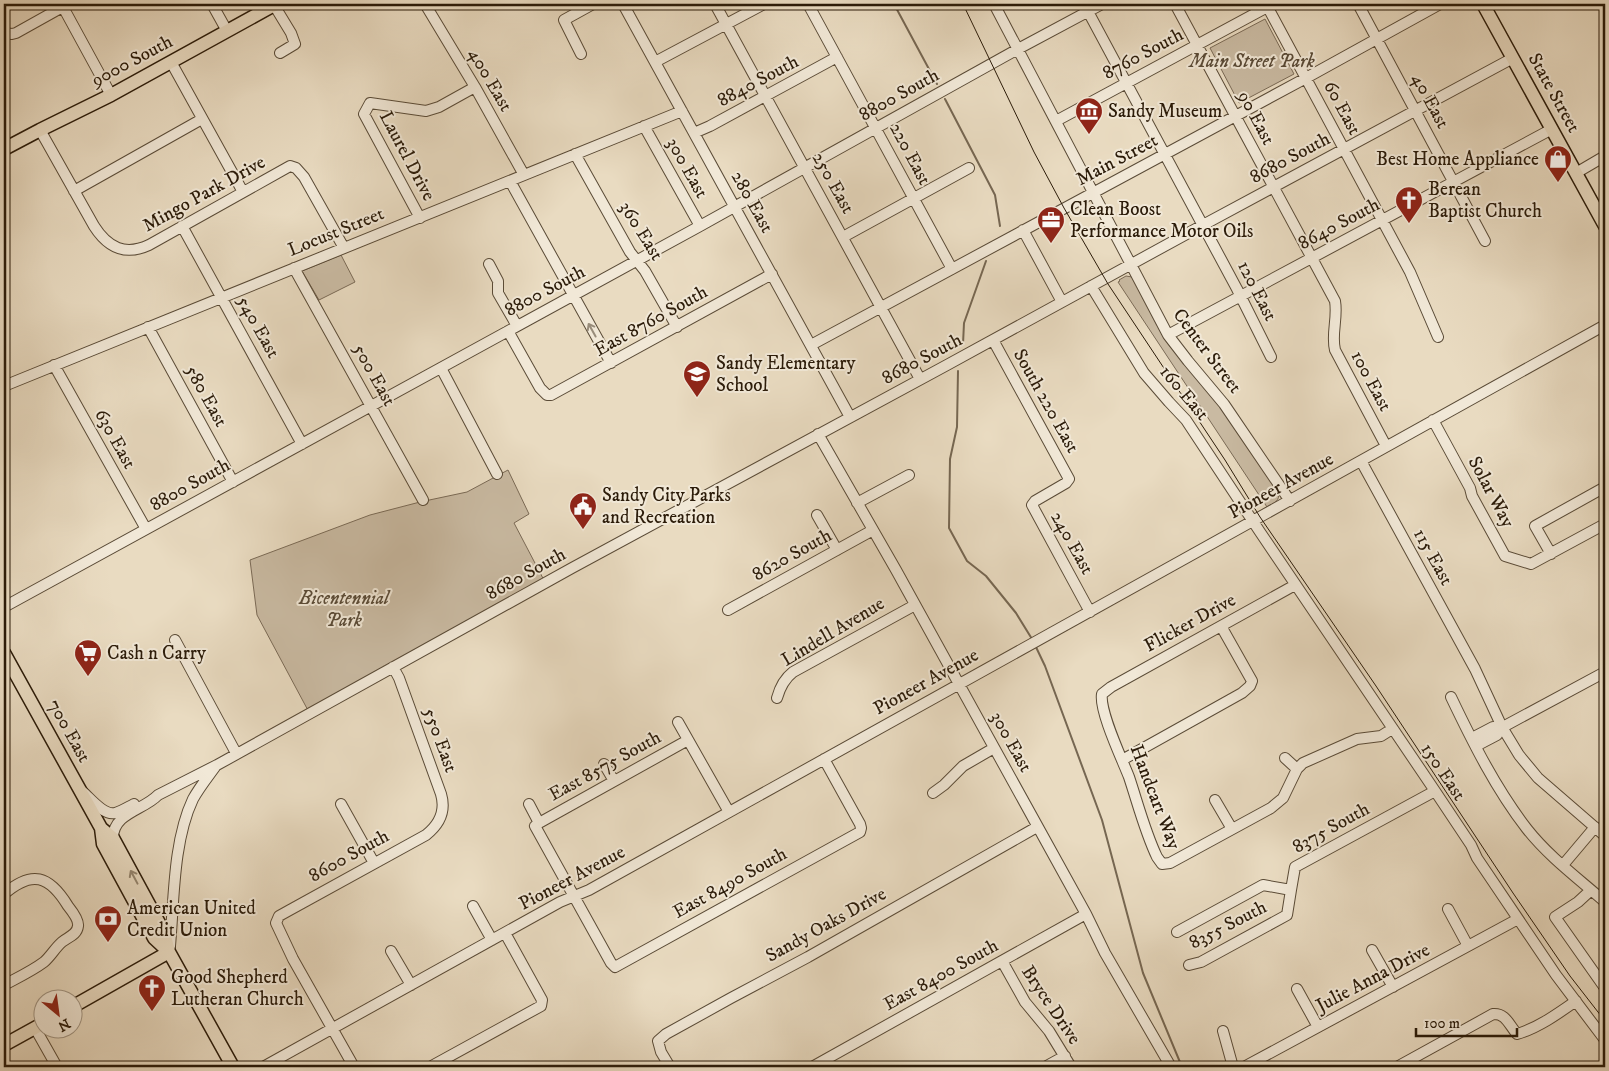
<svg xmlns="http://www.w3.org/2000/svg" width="1609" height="1071" viewBox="0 0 1609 1071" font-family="'IM FELL DW Pica',serif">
  <rect width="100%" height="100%" fill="#e9dbc1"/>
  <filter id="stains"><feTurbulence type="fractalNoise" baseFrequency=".004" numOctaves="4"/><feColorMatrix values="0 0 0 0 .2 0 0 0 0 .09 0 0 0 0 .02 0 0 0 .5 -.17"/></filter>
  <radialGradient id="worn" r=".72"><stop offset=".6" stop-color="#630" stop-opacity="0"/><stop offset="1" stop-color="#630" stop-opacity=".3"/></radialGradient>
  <path fill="#c9baa2" stroke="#7a6a56" d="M1265,19L1294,74L1239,103L1210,48Z
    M341,255L355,282L319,300L302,271Z
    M1126,276L1132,277L1168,344L1219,404L1278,491C1281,501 1274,503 1267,507L1118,282L1120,281L1119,280Z
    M508,470L529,514L514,523L547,586L311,716L257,615L250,560L370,515L420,502L467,492Z"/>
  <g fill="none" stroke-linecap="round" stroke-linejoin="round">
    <path stroke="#766752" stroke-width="2" d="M894,4L937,84
      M945,99L995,195L1000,226
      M963,344L964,323L986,261
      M958,371L957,427L950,459L949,528L967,561L986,576L1016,613L1032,639
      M1035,645L1045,666L1102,820L1143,973L1182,1067"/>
    <g stroke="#5a4b37" stroke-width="12">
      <path id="minor" d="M212,4L227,31
        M425,4L475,87L524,175
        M623,4L850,417
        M715,4L920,379
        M808,4L952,269
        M994,4L1168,335L1188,361L1224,404L1290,501
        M1084,4L1237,289L1271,357
        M1175,4L1335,301C1338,318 1331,334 1335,350L1386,446
        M1266,4L1410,272L1438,337
        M1358,4L1485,241
        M274,5L291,33L295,44L280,53
        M63,7L111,95
        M4,33L12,34L16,33L68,4
        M581,54L564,20L593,4
        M171,62L243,192
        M655,62L764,4
        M1056,121L1273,4
        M644,126L700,226
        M40,130L94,226C108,248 125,256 149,245L290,166L296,168L304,177L344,248
        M694,133L710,126L837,57
        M575,154L630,252L645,271L677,327
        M1576,173L1605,156
        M510,181L611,363
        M74,191L202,119
        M420,218L364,114L370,103L426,111L439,107L475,87
        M182,226L302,444
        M1023,230L1062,302
        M843,237L969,168
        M489,264L498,281V293L517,326
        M294,268L423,500
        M1091,286L1144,373L1169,402L1186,420L1260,532L1435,791L1471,845L1477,858L1556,975L1605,1040
        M148,327L233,482
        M508,331L540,388L547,395H551L772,274
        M1168,335L1552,129
        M993,340L1069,479L1066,483L1035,501L1032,505L1090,612
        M811,345L1306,78L1440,4
        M54,365L146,529
        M441,368L497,474
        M4,386L682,111
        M1433,420L1470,488L1472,496L1505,556L1531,564L1605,524
        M818,434L896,570L1086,914L1105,953L1171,1067
        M1361,461L1475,669L1502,727L1519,755L1538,778L1605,836
        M857,503L909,475
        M817,515L837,550
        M1551,554L1535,526L1605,487
        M1295,585L1111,687L1102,694C1099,711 1122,759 1129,777C1138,804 1145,832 1157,857L1162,864L1170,863L1271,808L1283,798L1297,769L1303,763L1357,739L1381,736L1392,729
        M4,607L700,226L1018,49L1102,4
        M728,610L873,530
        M175,640L236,753
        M1451,697C1473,743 1496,789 1527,829C1549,857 1579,879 1605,902
        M777,698C780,687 784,679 793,672L915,605
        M678,722L729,812
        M1472,738L1493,727L1501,728
        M1476,746L1497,735L1501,728L1605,672
        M1285,758L1297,769
        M1122,760L1242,693L1250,686L1252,681L1221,626
        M604,764L614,781
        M83,792C91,799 104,816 115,813C122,811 128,807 134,804
        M933,793L944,785L963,766L994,748
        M1215,800L1232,829
        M341,804L374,863
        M529,804L539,823L535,826L611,963L615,967L860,832L861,828L860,824L824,759
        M539,823L688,740
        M113,838C113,813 144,810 158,795L217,765L572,568L947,365L1203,225L1513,58
        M1563,865L1595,827
        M1591,890L1578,902L1555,917L1605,988
        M4,894C32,870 49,875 68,906C72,911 79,920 78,926C77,935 68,937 62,942C55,948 51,956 44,962C32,971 17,978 4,985
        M473,906L492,940
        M1448,909L1468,946
        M1177,932L1263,885L1291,890L1295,867L1435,791
        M170,946C174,901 173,841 193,799C199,788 207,778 215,767
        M1372,950L1393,987
        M391,951L411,985
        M1002,961L1025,1002L1049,1031L1071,1067
        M1189,965L1201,962L1287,915L1291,890
        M1297,989L1318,1027
        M35,1028L57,1067
        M1223,1031L1233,1067
        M263,1067L560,902L589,890L1605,325
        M354,1067L293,959L276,923L279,916L288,911L426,835C440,824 446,811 441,794L399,678L393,667
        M430,1067L541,1006L542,1000L505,933
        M670,1067L661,1052L658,1041L666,1034L731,998L808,957L1037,827
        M812,1067L1086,914
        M1045,1067L1065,1056
        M1244,1067L1518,919
        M1397,1067L1493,1014C1506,1013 1509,1025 1517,1034C1538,1028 1559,1013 1576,1001"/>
    </g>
    <g stroke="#2b1b09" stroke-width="15">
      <path id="major" d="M1483,4L1605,226
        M4,149L40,130L111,95L276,4
        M4,653L101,828L113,838L164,932L169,952L233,1067
        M101,828L103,844L154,938L169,952
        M72,1007L169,952
        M4,1045L42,1024"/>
    </g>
    <use href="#minor" stroke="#f1e8d7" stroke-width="10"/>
    <use href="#major" stroke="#e9dbc1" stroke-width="12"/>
    <path stroke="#2b1b09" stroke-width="1" d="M963,4L1034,152L1064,208L1108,284L1225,460L1260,517L1376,686L1513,893L1570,976L1605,1021"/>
  </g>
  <defs><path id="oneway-shaft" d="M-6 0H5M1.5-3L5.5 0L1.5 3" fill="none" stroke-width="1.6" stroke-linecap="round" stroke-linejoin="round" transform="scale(1.25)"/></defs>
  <use stroke="#988c7a" href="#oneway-shaft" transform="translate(592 330) rotate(-119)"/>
  <use stroke="#94856e" href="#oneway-shaft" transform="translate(134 877) rotate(-118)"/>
  <defs>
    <g id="museum-pin" transform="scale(1.4375)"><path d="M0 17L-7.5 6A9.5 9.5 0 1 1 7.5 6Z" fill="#8f2418" stroke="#f1e8d7"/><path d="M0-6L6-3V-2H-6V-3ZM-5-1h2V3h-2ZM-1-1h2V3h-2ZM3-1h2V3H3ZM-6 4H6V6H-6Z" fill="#fff"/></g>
    <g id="shop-pin" transform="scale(1.4375)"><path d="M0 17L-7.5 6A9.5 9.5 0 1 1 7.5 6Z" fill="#8f2418" stroke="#f1e8d7"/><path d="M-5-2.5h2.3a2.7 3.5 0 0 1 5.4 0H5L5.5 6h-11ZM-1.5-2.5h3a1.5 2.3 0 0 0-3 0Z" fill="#fff"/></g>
    <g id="church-pin" transform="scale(1.4375)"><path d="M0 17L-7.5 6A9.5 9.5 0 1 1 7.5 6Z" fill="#8f2418" stroke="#f1e8d7"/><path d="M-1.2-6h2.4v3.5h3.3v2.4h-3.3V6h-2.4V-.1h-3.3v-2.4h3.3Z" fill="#fff"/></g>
    <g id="office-pin" transform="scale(1.4375)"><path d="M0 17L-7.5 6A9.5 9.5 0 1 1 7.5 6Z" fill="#8f2418" stroke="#f1e8d7"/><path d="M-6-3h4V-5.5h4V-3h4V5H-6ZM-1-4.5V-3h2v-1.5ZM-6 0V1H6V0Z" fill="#fff"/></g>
    <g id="school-pin" transform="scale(1.4375)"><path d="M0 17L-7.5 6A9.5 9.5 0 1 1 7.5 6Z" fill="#8f2418" stroke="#f1e8d7"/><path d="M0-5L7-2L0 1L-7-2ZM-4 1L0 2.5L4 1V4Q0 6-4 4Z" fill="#fff"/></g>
    <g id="civic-pin" transform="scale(1.4375)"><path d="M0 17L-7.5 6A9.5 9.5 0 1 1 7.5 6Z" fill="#8f2418" stroke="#f1e8d7"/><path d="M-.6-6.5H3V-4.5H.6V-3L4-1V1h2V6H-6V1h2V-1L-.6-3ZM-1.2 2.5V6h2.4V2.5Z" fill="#fff"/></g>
    <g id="supermarket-pin" transform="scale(1.4375)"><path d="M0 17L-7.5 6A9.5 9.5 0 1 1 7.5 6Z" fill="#8f2418" stroke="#f1e8d7"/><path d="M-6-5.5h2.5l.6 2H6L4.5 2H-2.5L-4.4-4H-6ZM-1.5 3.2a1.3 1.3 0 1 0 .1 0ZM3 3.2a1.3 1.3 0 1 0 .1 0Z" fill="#fff"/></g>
    <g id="bank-pin" transform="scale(1.4375)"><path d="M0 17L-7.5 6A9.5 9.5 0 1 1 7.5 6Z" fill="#8f2418" stroke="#f1e8d7"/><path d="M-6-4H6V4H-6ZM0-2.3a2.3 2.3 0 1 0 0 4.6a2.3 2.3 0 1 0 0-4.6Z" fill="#fff"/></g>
  </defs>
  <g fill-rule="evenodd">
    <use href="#museum-pin" x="1089" y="111"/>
    <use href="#shop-pin" x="1558" y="159"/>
    <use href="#church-pin" x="1409" y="200"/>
    <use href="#office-pin" x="1051" y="220"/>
    <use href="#school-pin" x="697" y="374"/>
    <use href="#civic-pin" x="583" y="506"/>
    <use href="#supermarket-pin" x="88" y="653"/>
    <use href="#bank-pin" x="108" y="919"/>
    <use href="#church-pin" x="152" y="988"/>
  </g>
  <g text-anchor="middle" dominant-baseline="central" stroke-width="4" stroke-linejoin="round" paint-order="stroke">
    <g font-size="19" fill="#2b1b09" stroke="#f1e8d7">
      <text transform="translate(1143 54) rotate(-28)">8760 South</text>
      <text transform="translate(132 61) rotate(-28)">9000 South</text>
      <text transform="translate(490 80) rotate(60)">400 East</text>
      <text transform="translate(758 81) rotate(-28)">8840 South</text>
      <text transform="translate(1554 93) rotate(61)">State Street</text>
      <text transform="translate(899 95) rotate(-29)">8800 South</text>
      <text transform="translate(1430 101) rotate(62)">40 East</text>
      <text transform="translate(1342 108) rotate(62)">60 East</text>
      <text transform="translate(1256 118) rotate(62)">90 East</text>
      <text transform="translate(910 154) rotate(62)">220 East</text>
      <text transform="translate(407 156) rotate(62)">Laurel Drive</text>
      <text transform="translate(1290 158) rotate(-28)">8680 South</text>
      <text transform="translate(1117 160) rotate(-28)">Main Street</text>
      <text transform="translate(687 168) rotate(61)">300 East</text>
      <text transform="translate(833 183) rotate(61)">250 East</text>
      <text transform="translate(204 194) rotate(-29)">Mingo Park Drive</text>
      <text transform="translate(752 202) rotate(61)">280 East</text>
      <text transform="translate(1339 224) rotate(-28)">8640 South</text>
      <text transform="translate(641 231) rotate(58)">360 East</text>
      <text transform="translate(336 232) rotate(-22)">Locust Street</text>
      <text transform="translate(545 291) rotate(-28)">8800 South</text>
      <text transform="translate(1257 291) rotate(63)">120 East</text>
      <text transform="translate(651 321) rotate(-29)">East 8760 South</text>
      <text transform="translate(258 327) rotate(61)">540 East</text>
      <text transform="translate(1207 351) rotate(53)">Center Street</text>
      <text transform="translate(922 359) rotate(-28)">8680 South</text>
      <text transform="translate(374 375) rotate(61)">500 East</text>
      <text transform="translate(1371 381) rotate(62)">100 East</text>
      <text transform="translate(1184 393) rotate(50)">160 East</text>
      <text transform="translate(206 396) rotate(61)">580 East</text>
      <text transform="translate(1046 401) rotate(61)">South 220 East</text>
      <text transform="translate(115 439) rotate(61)">630 East</text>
      <text transform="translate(190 485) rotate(-29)">8800 South</text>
      <text transform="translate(1281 486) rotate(-29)">Pioneer Avenue</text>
      <text transform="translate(1491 492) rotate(62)">Solar Way</text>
      <text transform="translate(1072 543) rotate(61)">240 East</text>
      <text transform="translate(792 555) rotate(-29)">8620 South</text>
      <text transform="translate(1433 557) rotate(61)">115 East</text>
      <text transform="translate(526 574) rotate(-29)">8680 South</text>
      <text transform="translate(1190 623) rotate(-29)">Flicker Drive</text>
      <text transform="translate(833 632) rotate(-31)">Lindell Avenue</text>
      <text transform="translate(926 682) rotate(-29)">Pioneer Avenue</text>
      <text transform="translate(69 731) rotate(61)">700 East</text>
      <text transform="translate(440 740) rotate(70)">550 East</text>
      <text transform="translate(1011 742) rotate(61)">300 East</text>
      <text transform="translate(605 766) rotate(-29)">East 8575 South</text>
      <text transform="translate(1443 772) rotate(56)">150 East</text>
      <text transform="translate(1155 797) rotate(69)">Handcart Way</text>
      <text transform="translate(1331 828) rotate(-29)">8375 South</text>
      <text transform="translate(349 856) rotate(-29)">8600 South</text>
      <text transform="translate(572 878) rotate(-28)">Pioneer Avenue</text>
      <text transform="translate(730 883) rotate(-29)">East 8490 South</text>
      <text transform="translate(826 925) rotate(-29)">Sandy Oaks Drive</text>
      <text transform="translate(1228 925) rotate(-27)">8355 South</text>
      <text transform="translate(941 975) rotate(-29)">East 8400 South</text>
      <text transform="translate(1373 978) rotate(-28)">Julie Anna Drive</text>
      <text transform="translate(1051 1005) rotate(56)">Bryce Drive</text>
    </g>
    <g font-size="19" font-style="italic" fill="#5a4b37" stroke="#f1e8d7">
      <text x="1252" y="61">Main Street Park</text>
      <text x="344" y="598">Bicentennial<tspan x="344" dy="22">Park</tspan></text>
    </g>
    <g font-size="19" fill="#2b1b09" stroke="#f1e8d7" text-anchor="start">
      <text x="1108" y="111">Sandy Museum</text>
      <text x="1539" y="159" text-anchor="end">Best Home Appliance</text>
      <text x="1428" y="189">Berean<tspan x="1428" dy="22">Baptist Church</tspan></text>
      <text x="1070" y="209">Clean Boost<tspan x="1070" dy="22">Performance Motor Oils</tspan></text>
      <text x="716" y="363">Sandy Elementary<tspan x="716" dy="22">School</tspan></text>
      <text x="602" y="495">Sandy City Parks<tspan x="602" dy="22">and Recreation</tspan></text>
      <text x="107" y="653">Cash n Carry</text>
      <text x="127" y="908">American United<tspan x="127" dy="22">Credit Union</tspan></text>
      <text x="171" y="977">Good Shepherd<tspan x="171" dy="22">Lutheran Church</tspan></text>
    </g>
  </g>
  <rect width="1609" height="1071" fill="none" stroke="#e9dbc1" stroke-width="20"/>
  <rect x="5" y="5" width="1599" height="1061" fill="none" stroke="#2b1b09" stroke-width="2.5"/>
  <rect x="10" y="10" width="1589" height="1051" fill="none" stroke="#2b1b09"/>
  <g transform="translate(58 1014) rotate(151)"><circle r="24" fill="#f1e8d7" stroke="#a29685"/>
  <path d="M0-4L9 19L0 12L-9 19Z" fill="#8f2418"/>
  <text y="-8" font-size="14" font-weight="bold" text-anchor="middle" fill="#2b1b09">N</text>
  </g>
  <path d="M1416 1028v8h101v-8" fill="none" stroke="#2b1b09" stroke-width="2.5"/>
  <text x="1424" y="1028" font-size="15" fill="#2b1b09" stroke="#f1e8d7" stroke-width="4" paint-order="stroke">100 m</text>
  <rect width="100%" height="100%" filter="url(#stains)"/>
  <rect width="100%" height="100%" fill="url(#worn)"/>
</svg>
